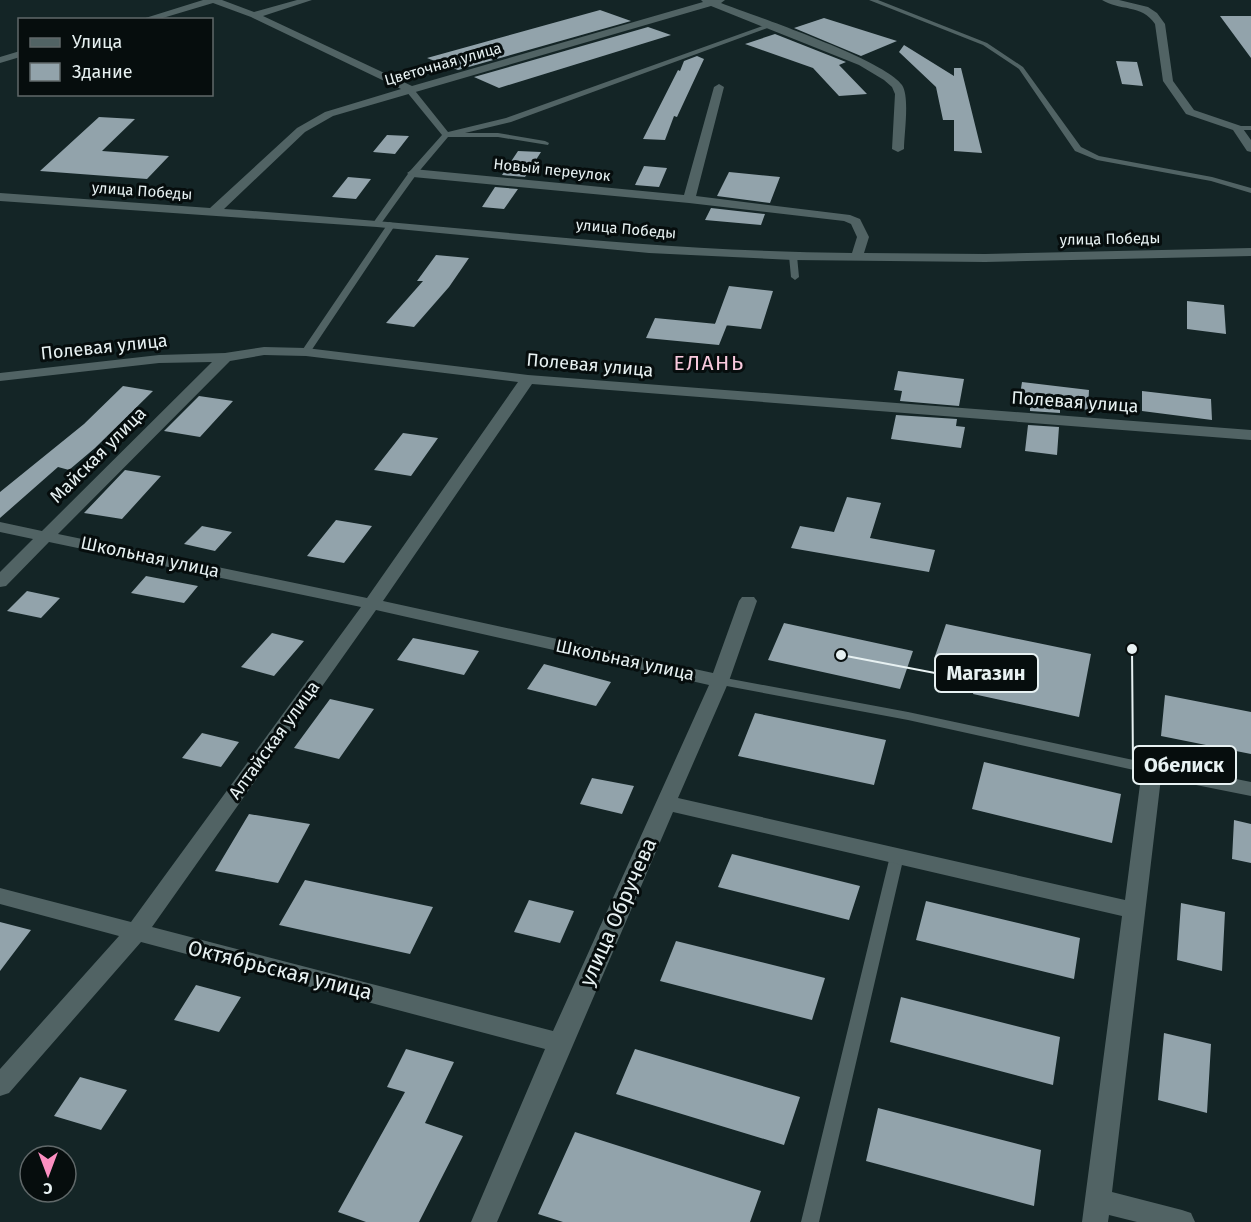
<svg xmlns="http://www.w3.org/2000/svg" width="1251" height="1222" viewBox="0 0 1251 1222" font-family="'Fira Sans',sans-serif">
  <rect width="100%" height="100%" fill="#142526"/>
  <path fill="#92a3ab" d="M600,10L631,21L458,70L427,58Z
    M1220,16H1251V58Z
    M824,18L897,41L861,56L794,28Z
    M648,27L671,35L499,88L474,77Z
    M775,34L846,62L839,65L867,94L839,96L813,68L745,44Z
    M904,45L954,76V68H961L982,153L954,151V120H943L936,87L899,52Z
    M697,56L704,59L677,117L674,116L665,140L643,139L678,70L680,71L684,61Z
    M1116,61L1137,62L1143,86L1122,84Z
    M99,117L135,119L102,151L169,156L147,179L40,171Z
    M387,135L409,136L395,154L373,152Z
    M518,151L541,152L525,177L502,175Z
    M644,166L667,168L659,187L635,185Z
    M729,172L780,177L770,203L717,196Z
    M348,177L371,179L356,199L332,197Z
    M495,187L518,189L504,209L482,207Z
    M711,208L765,214L761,225L705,220Z
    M436,255L469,258L449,287L414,327L386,323L423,281H417Z
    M729,286L773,291L761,329L715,324Z
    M1187,301L1224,305L1226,334L1187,329Z
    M655,318L727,325L719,345L646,338Z
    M898,371L964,379L959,406L900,401L902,391L894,390Z
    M1022,382L1089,390L1088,410L1060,406V413L1030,411V403L1019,401Z
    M123,386L153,391L95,448L69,470L58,467L0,518V492L84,424Z
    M1142,391L1211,399L1212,420L1142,411Z
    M199,396L233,401L200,437L164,431Z
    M896,415L957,419L956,426L965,427L961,448L891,439Z
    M1028,425L1059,427L1057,455L1025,451Z
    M403,433L438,438L411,476L374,470Z
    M125,470L161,476L122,519L84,513Z
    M847,497L881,503L870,538L935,550L929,572L791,548L800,526L834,532Z
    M336,520L372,526L344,563L307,556Z
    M202,526L232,532L215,551L184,544Z
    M146,576L198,586L184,603L131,593Z
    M27,591L60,598L41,618L7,611Z
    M784,623L913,651L900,689L768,660Z
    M946,624L1091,654L1079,717L973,694L980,669L934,659Z
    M272,633L304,641L274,676L241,667Z
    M413,638L479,651L464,675L397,660Z
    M544,664L611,682L596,706L527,689Z
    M1165,695L1251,712V754L1161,736Z
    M330,699L374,709L339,759L294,748Z
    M755,713L886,740L874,785L738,756Z
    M202,733L239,742L221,767L182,758Z
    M984,762L1121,794L1112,843L972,809Z
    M592,778L634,786L622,814L580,804Z
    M249,814L310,824L278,883L215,871Z
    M1234,820L1251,824V863L1232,859Z
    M732,854L860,886L849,920L718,887Z
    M305,880L433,907L410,954L279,925Z
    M529,900L574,911L560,943L514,932Z
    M926,901L1080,938L1074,979L916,940Z
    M1181,903L1225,912L1222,971L1177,960Z
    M0,922L31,930L0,971Z
    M676,941L825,978L812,1020L660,981Z
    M196,985L241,997L219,1032L174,1020Z
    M901,997L1060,1037L1053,1085L890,1042Z
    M1164,1033L1211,1044L1207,1113L1158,1100Z
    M406,1049L454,1062L425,1123L463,1136L419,1222H366L338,1212L405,1092L387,1087Z
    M635,1049L800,1097L784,1145L616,1094Z
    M80,1077L127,1090L101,1130L54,1116Z
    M878,1108L1041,1150L1034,1206L866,1161Z
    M575,1132L761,1191L750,1222H563L538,1214Z"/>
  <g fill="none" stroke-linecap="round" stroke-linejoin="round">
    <path fill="#516364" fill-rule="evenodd" d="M869,0H878L987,43L1023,67L1081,147L1099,156L1212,177L1251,188V193L1211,181L1097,160L1075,151L1019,69L983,45Z
      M771,23L774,25L773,26L511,122L465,133H498L545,141L549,143L548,145L498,137H448L416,175L380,225L373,223L410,171L442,135L406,91V87H412L448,132L506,118Z
      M1234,126H1251V130H1237L1233,128Z
      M389,222L396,224L309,354H303L301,352Z
      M793,253L797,256L799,277L795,280L791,277L789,256Z
      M720,677L908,712L1152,764L1157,766L1159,769L1157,772L1152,774L908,720L716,684L714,681Z
      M897,851L902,852L904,856L819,1222H801L890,856L892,852Z"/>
    <path fill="#516364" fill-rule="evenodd" d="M203,0H222L254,12L297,0H312L263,16L412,86L703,2L701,0H725L721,3C755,16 885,60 902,85C910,97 904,134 904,149L898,152L892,149L895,94L892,87L884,80L859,65L711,6L333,116L305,132L224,209C433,223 642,251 852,253L857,237L851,224L844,221L689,203L413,177L407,173L413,169L684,195L714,87L719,84L724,87L696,196L850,215L860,219L869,237L864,253L985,254L1251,248V256L985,262L793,260L649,253L377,227L0,201V193L210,208L297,128L325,112L401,89L251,17L213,3L156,20H139Z
      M1102,0H1119L1148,7L1157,13L1165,24L1173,81L1194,110L1241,126L1251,140V152L1247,151L1233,130L1186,114L1163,81L1155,24C1142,4 1119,11 1102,0Z
      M20,51V57L0,63V57Z
      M264,347L306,348L528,375L1251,430V440L532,384L383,601L713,673L739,601L742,597H754L757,601L729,681L678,798L1125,900L1142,769L1145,764L1152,762L1251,782V796L1161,778L1112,1192L1182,1210L1191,1213L1195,1222H1137L1109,1215L1108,1222H1082L1122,916L673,812L497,1222H471L545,1049L141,942L9,1093L0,1096V1069L119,936L0,904V888L131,922L361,607L49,542L6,586L0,587V572L33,539L0,532V522L42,531L212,362L159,363L0,381V373L159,355L225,353ZM264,355L306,356L518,382L367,598L58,534L230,361ZM376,610L709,685L553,1031L152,927Z"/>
  </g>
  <g text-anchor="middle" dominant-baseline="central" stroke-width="6" stroke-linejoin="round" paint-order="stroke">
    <g font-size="15" fill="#e7f1f2" stroke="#060d0d">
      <text transform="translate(443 64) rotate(-16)">Цветочная улица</text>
      <text transform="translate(552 170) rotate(6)">Новый переулок</text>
      <text transform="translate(142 191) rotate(4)">улица Победы</text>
      <text transform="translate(626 229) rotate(5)">улица Победы</text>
      <text transform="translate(1110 239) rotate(-1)">улица Победы</text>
    </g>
    <g font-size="18" fill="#e7f1f2" stroke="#060d0d">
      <text transform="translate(104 347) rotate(-6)">Полевая улица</text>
      <text transform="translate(590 365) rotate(5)">Полевая улица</text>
      <text transform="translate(1075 402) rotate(4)">Полевая улица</text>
      <text transform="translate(98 455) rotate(-45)">Майская улица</text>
      <text transform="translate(150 557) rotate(12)">Школьная улица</text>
      <text transform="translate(625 660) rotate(12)">Школьная улица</text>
      <text transform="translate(274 740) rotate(-54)">Алтайская улица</text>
    </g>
    <g font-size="21" letter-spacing="1.5" fill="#f9c9dd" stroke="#060d0d">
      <text x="709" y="363">ЕЛАНЬ</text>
    </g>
    <g font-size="21" fill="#e7f1f2" stroke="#060d0d">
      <text transform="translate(618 912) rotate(-66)">улица Обручева</text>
      <text transform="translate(280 970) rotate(14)">Октябрьская улица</text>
    </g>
  </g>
  <path fill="none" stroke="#e7f1f2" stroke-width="2" d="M841 655L935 673M1132 649L1133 765"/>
  <g fill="#e7f1f2" stroke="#060d0d" stroke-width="2">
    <circle cx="841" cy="655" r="6"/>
    <circle cx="1132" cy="649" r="6"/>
  </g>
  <g fill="#060d0d" stroke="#e7f1f2" stroke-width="2">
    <rect x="935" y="654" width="103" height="38" rx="6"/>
    <rect x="1133" y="746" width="103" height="38" rx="6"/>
  </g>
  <g font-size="20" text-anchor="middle" font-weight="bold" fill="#e7f1f2">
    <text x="986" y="680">Магазин</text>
    <text x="1184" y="772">Обелиск</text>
  </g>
  <rect x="18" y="18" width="195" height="78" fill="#060d0d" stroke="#606869" stroke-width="1.5"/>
  <rect x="30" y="38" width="30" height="9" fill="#516364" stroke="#606869" stroke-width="1.5"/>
  <text x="72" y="48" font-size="18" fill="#e7f1f2">Улица</text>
  <rect x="30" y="63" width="30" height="18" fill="#92a3ab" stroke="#606869" stroke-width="1.5"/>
  <text x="72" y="78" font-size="18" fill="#e7f1f2">Здание</text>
  <g transform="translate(48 1174) rotate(180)"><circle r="28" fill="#060d0d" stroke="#606869" stroke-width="1.5"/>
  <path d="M0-4.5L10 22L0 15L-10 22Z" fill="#fc8fc1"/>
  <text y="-9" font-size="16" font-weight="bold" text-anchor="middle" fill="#e7f1f2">С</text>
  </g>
</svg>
